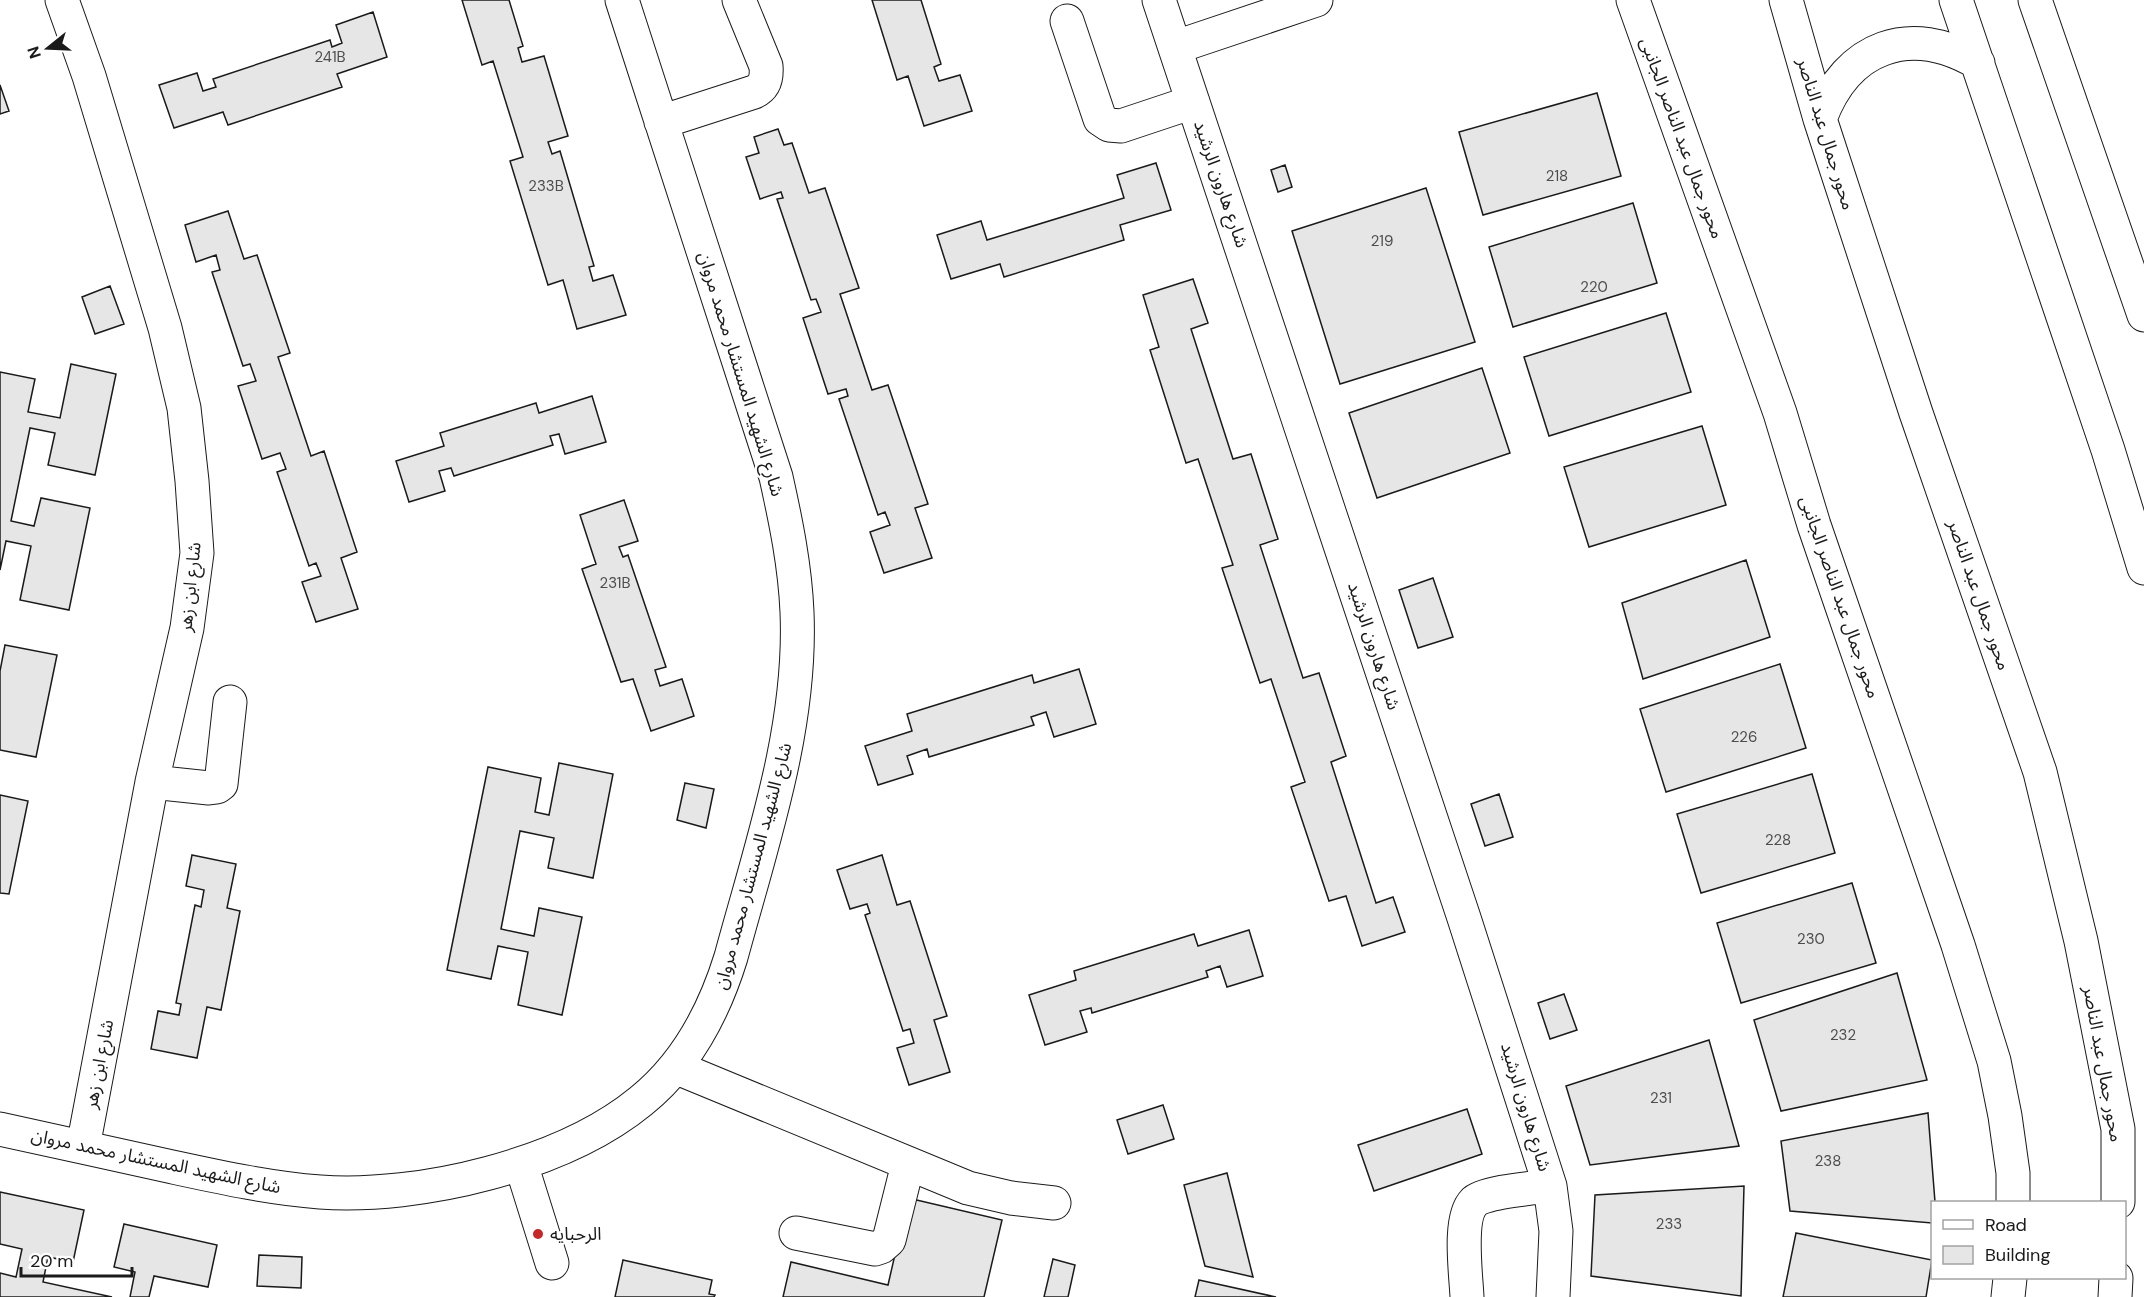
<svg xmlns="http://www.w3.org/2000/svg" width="2144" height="1297" viewBox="0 0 2144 1297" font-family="'DM Sans','Noto Sans Arabic',sans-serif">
  <rect width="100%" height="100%" fill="#fff"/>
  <path fill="#e6e6e6" stroke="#1a1a1a" stroke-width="1.5" d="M462,0H509L523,46L518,48L522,62L544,56L568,136L548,142L552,154L560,151L594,266L589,267L593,281L613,275L626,315L577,329L563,280L548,285L510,161L523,157L493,61L482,65Z
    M872,0H921L941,64L934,67L939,81L960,75L972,111L924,126L908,76L897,80Z
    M373,12L387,57L337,74L342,87L228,125L223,112L174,128L159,85L197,73L203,91L216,87L213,79L330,40L332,47L342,43L336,25Z
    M0,85L9,111L0,114Z
    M1597,93L1621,176L1483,215L1459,132Z
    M778,129L784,145L792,143L809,193L825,188L859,288L840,294L872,390L888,385L928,504L915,508L932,558L884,573L870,532L890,525L885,512L878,515L839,399L848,396L846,389L828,394L803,318L821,312L816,299L811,300L777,199L783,198L781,192L760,199L746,157L759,153L754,137Z
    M1156,163L1171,210L1120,225L1124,240L1004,277L1000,264L951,279L937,235L981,221L987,240L1124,198L1117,175Z
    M1285,165L1292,187L1278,192L1271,170Z
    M1426,188L1475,342L1340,384L1292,231Z
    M1633,203L1657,283L1513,327L1489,247Z
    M228,211L244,259L257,255L290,353L278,357L311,456L324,451L357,552L341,558L358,609L316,622L302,582L321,576L316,563L309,566L277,472L286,469L280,453L262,459L238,386L256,381L250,364L243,366L212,272L220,270L216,255L196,262L185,225Z
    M1193,279L1208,323L1191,329L1233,459L1251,454L1278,539L1260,545L1303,678L1319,673L1346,756L1331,762L1376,903L1393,897L1405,932L1362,946L1346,896L1329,901L1291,787L1305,782L1271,679L1260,683L1222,568L1233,565L1198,459L1186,463L1150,350L1159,347L1143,295Z
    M110,286L124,324L95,334L82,297Z
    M1666,313L1691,392L1549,436L1524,357Z
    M71,364L116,374L95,475L48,465L55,433L30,428L11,521L34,526L41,498L90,508L69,610L20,600L31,546L6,541L0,570V372L35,379L28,412L60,418Z
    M1482,368L1510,453L1377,498L1349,413Z
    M592,396L606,442L565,454L559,434L550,436L553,445L454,476L451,468L439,471L445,491L409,502L396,461L444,446L440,433L536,403L539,413Z
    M1702,426L1726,505L1589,547L1564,467Z
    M624,500L638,541L619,547L623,557L628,555L666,667L655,670L660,686L682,679L694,716L651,731L633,679L621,682L582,569L596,564L580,515Z
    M1746,560L1770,637L1643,679L1622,603Z
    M1433,578L1453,637L1418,648L1399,590Z
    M5,645L57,655L36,757L0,750V671Z
    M1780,664L1806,748L1666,792L1640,709Z
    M1079,669L1096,724L1054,737L1046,712L1031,717L1034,725L929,757L927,749L907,756L913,774L878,785L865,746L912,731L907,714L1032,675L1034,683Z
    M559,763L613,774L593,878L548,868L554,838L520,831L501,929L534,936L539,908L582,917L562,1015L518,1005L528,952L498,946L491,979L447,970L488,767L541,778L535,812L549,815Z
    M1812,774L1835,853L1701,893L1677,814Z
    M685,783L714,789L706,828L677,820Z
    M1499,794L1513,837L1485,846L1471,804Z
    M0,795L28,801L9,894L0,893Z
    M192,855L236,864L227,908L240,911L221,1010L207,1007L197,1058L151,1049L158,1011L179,1015L181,1004L176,1003L195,905L201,907L204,890L186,886Z
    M882,855L897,905L910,901L947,1016L934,1020L950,1072L909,1085L897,1048L914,1043L910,1029L903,1031L865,915L870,913L867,904L850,909L837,870Z
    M1852,883L1876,963L1741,1003L1717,923Z
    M1249,930L1263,976L1227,987L1220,966L1206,971L1208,977L1092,1013L1091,1008L1080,1011L1087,1032L1045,1045L1029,995L1076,980L1074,971L1194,934L1198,946Z
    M1897,973L1927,1080L1781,1111L1754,1020Z
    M1564,994L1577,1030L1550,1039L1538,1003Z
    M1709,1040L1739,1146L1590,1165L1566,1086Z
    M1163,1105L1174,1139L1128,1154L1117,1120Z
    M1467,1109L1482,1154L1374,1191L1358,1145Z
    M1928,1113L1935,1202H1932V1223L1790,1211L1781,1141Z
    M1227,1173L1253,1277L1205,1266L1184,1185Z
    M1744,1186L1741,1296L1591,1276L1595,1195Z
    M0,1192L84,1210L73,1262L48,1257L43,1282L112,1297H0V1273L16,1277L22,1249L0,1244Z
    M908,1198L1002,1220L984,1297H783L791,1262L888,1285Z
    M124,1224L217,1245L208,1287L154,1276L149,1297H130L135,1272L114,1267Z
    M1796,1233L1932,1260L1926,1297H1783Z
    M259,1255L302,1257L301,1288L257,1286Z
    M1053,1259L1075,1265L1068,1297H1044Z
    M623,1260L712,1280L709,1294L715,1295L714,1297H615Z
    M1199,1280L1276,1297H1195Z"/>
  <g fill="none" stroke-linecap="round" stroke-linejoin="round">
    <g stroke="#1a1a1a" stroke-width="35">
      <path id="minor" d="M62,0L89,76L165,328L184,408L192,481L197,553L187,628L152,782L83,1147
        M1159,0L1464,918L1550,1186L1556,1231L1553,1297
        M1633,0L1780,413L1814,525L1958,945L1994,1061L2005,1116L2013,1173V1202
        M2035,0L2144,315
        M1067,21L1100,119L1109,125L1121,126L1193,102
        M1176,47L1316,0
        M661,122L754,92C765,87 767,78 766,66L739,0
        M152,782L209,788L217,787L221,784L230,702
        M675,1067L968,1188L1011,1198L1054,1203
        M0,1129C56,1141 112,1154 168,1166C219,1177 268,1188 320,1192C420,1199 563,1165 641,1101C687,1064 714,1012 731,957C761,846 802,729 797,612C795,566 786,522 776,477L622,0
        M521,1164L552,1263
        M796,1233L875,1249L881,1247L889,1240L908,1164
        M1467,1297C1466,1274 1458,1218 1474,1202C1483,1192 1535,1188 1550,1186
        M2008,1297L2010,1278"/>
    </g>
    <g stroke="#1a1a1a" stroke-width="35">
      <path id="major" d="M1786,0L1820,119L1916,413L2040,772L2081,941L2118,1129V1202
        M1956,0L2108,450L2144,568
        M1820,119C1847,46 1910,23 1978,63
        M2115,1297L2116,1278"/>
    </g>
    <use href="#minor" stroke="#fff" stroke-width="33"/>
    <use href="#major" stroke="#fff" stroke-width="33"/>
  </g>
  <circle fill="#c62828" stroke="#fff" stroke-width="2" cx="538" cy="1234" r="6"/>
  <g text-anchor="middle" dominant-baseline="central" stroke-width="4.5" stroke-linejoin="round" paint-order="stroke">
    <g font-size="15" fill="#4d4d4d">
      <text x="330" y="57">241B</text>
      <text x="1557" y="176">218</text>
      <text x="546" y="186">233B</text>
      <text x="1382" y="241">219</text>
      <text x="1594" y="287">220</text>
      <text x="615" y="583">231B</text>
      <text x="1744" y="737">226</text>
      <text x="1778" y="840">228</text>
      <text x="1811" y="939">230</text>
      <text x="1843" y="1035">232</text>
      <text x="1661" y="1098">231</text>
      <text x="1828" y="1161">238</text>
      <text x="1669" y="1224">233</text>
    </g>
    <g font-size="18" fill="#1a1a1a" stroke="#fff">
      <text transform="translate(1826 134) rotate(73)">محور جمال عبد الناصر</text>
      <text transform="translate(1682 138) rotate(70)">محور جمال عبد الناصر الجانبى</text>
      <text transform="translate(1221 184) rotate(71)">شارع هارون الرشيد</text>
      <text transform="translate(741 374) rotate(73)">شارع الشهيد المستشار محمد مروان</text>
      <text transform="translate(190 587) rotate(-84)">شارع ابن زهر</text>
      <text transform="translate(1979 595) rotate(71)">محور جمال عبد الناصر</text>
      <text transform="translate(1840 597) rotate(71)">محور جمال عبد الناصر الجانبى</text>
      <text transform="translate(1374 646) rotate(72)">شارع هارون الرشيد</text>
      <text transform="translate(753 866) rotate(-75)">شارع الشهيد المستشار محمد مروان</text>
      <text transform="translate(99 1064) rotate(-79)">شارع ابن زهر</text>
      <text transform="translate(2103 1064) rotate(80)">محور جمال عبد الناصر</text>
      <text transform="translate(1526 1107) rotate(73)">شارع هارون الرشيد</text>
      <text transform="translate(156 1161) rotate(12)">شارع الشهيد المستشار محمد مروان</text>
    </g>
    <g font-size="18" fill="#1a1a1a" stroke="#fff" text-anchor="start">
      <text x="550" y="1234">الرحبايه</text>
    </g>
  </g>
  <rect x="1931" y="1201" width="195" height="78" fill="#ffffff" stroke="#a3a3a3" stroke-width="1.5"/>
  <rect x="1943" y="1220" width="30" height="9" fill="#ffffff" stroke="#a3a3a3" stroke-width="1.5"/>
  <text x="1985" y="1231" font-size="18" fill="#1a1a1a">Road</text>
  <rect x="1943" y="1246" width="30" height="18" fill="#e6e6e6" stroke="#a3a3a3" stroke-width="1.5"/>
  <text x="1985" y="1261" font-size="18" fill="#1a1a1a">Building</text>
  <g transform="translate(48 48) rotate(252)" stroke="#ffffff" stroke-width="4.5" paint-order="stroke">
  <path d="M0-4.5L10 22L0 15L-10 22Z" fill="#1a1a1a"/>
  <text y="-9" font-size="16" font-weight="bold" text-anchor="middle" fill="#1a1a1a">N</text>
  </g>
  <path d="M21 1267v9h111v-9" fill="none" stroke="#1a1a1a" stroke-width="3"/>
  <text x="30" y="1267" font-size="18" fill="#1a1a1a" stroke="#ffffff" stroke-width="4.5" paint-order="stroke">20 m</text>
</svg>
